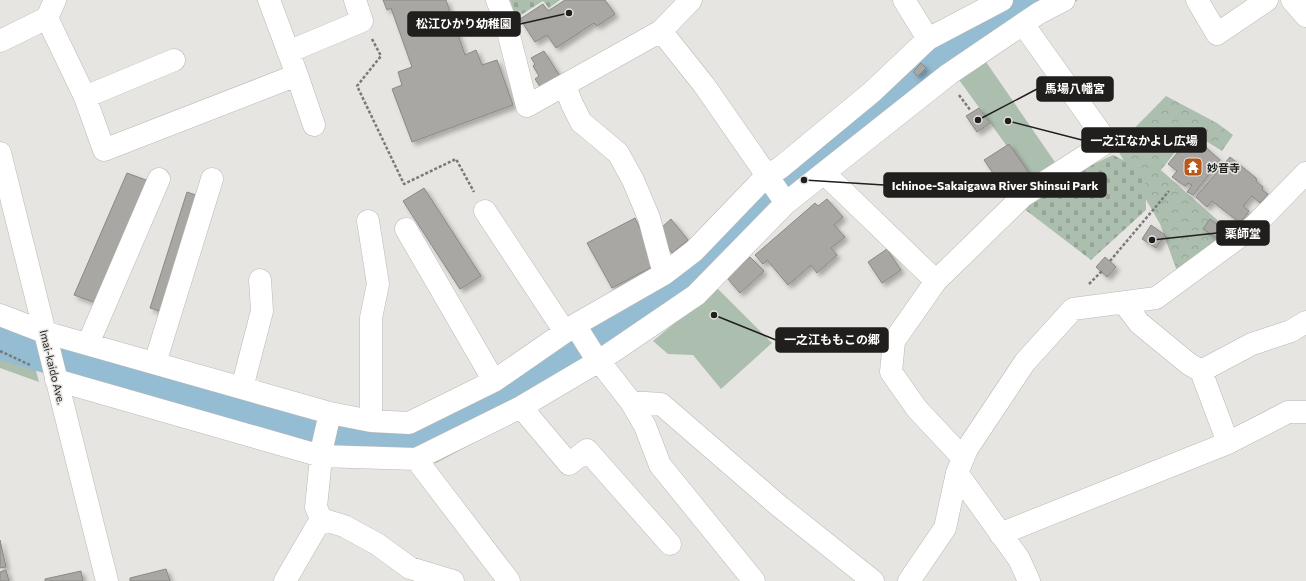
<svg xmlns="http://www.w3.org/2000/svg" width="1306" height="581" viewBox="0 0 1306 581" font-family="Commissioner,'Noto Sans JP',sans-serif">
  <defs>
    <pattern id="forest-crowns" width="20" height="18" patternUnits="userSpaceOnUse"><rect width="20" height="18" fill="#acbfaf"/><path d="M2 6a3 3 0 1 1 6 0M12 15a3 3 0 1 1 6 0" fill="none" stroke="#94a496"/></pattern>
    <pattern id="cemetery-stones" width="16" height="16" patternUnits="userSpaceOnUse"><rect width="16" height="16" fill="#acbfaf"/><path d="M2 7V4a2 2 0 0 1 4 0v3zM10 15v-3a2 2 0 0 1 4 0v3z" fill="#94a496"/></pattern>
    <filter id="shadow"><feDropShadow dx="3.5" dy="3.5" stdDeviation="2" flood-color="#0004"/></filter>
  </defs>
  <rect width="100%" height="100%" fill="#e7e5e1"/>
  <path fill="#acbfaf" d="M1015,0H1078L1040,21L984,59L1057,165L1032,181L957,77L773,219L619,355L594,323L764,192L933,44Z
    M717,288L772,343L721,389L693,355L668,354L653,341Z
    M0,327L15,330H25L39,382L0,368Z
    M563,342L587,376L519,419L436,463L410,467L333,463L345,428L374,431Z
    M73,349L229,388L290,413L315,421L316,427L307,453L81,390L80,374Z"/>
  <path fill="url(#forest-crowns)" d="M1166,96L1217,123L1233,135L1222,151L1191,132L1161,170L1233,234L1178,274L1160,224L1116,147Z"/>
  <path fill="url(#cemetery-stones)" d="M510,0H560L549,8L543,1L516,18Z
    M1113,155L1129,163L1146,184V210L1091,260L1023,208L1070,175Z"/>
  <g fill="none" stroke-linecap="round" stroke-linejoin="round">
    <path stroke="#94bcd2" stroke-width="40" d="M0,339L341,441L380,447L427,432L679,292L715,257L763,206L806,174L935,67L1026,0"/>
  </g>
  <path fill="#a9a7a3" stroke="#8b8986" filter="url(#shadow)" d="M383,0H446L465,55L476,50L482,65L497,60L513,105L412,142L392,89L402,85L398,72L412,67L391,8L387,10Z
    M565,0H605L615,14L597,26L594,23L556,48L547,35L535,42L520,19L543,4L548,11Z
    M544,51L560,76L541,88L535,79L539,76L533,66L535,64L531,58Z
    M921,63L926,68L918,76L913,72Z
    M979,108L990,123L977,132L966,116Z
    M1192,135L1220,160L1193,195L1187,192L1192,185L1188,183L1185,186L1172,177L1177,171L1168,164Z
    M1009,144L1031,176L1006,192L984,160Z
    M1230,157L1256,178L1257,182L1263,187L1262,190L1268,194L1260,203L1252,196L1243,206L1249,211L1240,223L1212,201L1207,207L1196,197Z
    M127,173L154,183L102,305L74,295Z
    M424,188L481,276L460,289L403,201Z
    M187,192L204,198L167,313L150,308Z
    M827,199L843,217L834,225L845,237L831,248L837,255L817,273L811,265L788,285L767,260L763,264L755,255L815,203L818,206Z
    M635,218L650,249L646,252L652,263L650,268L612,288L587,243Z
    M671,219L688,240L672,253L664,242L661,228Z
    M1210,219L1223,229L1217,238L1203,229Z
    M1151,225L1165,235L1156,248L1142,239Z
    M887,249L901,270L882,283L868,262Z
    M750,257L764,271L740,293L727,278Z
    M1105,257L1116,267L1107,277L1096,267Z
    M0,540L6,567L0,568Z
    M166,569L170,581H130V578Z
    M6,570L9,581H0V572Z
    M81,571L83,581H45V579Z"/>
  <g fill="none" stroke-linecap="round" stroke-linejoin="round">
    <g stroke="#bbb8b5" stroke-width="23">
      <path id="minor" d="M55,0L47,18L85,97L174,60
        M269,0L297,75L314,125
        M497,0L505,20L527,106L661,31L691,0
        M904,0L928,39
        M1197,0L1217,34L1267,0
        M1292,0L1306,16
        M661,31L704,85L786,203
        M0,41L47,18
        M288,52L362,21L355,0
        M565,86L572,104L581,122L618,153L633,180L649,218L664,274
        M85,97L104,150L297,75
        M0,153L107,581
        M824,173L936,281
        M485,211L565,332
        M368,221L378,284L371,318V421
        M406,229L494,381
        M1124,303L1139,323L1189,364L1201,371L1252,344L1291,331L1306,322
        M0,315L44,332L330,413L371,421L409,423L494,381L575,325L664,274L694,251L767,175L780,168L872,92L928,39L1002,0
        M575,325L592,352L631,402L645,426L660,465L754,581
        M88,344L159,179
        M155,363L212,179
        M1201,371L1228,443
        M56,380L321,456L416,459L521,407L599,361L696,295L786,203L949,74L1039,13L1064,0
        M242,388L262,311L260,280
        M631,402L661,404L779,506L873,581
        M521,407L569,464L587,450L670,544
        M330,413L322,448L316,507L321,519L344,526L377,544L410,568L453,581
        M963,458L917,409L891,372L894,341L936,281L1023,196L1107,142L1023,24
        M416,459L509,581
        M957,473L1019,559L1029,581
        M1000,534L1228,443L1288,412H1306
        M285,581L321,519
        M909,581L945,528L957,473L967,449L1025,362L1073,309L1156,298L1254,226L1306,173"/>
    </g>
    <path stroke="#7a7976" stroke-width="2.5" stroke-dasharray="3 2" stroke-linecap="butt" d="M372,39L381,56L357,86L404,184L456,159L474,192
      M959,95L971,111
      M1110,261L1169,191
      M1089,284L1102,271
      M0,351L30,365"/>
    <use href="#minor" stroke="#fff" stroke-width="22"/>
  </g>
  <defs>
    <g id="temple-square" transform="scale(1)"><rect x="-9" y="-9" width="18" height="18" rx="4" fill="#b85717" stroke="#e7e5e1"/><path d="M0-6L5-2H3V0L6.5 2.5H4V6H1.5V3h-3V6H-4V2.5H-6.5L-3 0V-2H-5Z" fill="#fff"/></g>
  </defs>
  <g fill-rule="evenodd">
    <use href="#temple-square" x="1193" y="167"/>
  </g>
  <g text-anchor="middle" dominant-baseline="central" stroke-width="3" stroke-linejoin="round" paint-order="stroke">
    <g font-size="11" font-weight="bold" fill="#201f1d" stroke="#e7e5e1" text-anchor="start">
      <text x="1207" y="167">妙音寺</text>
    </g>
    <g font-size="11" fill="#201f1d" stroke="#e7e5e1">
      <text transform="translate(53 367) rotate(76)">Imai-kaido Ave.</text>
    </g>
  </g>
  <path fill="none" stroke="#201f1d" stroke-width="1.5" d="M569 13L520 24M978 120L1037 89M1008 121L1082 140M804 180L884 185M1152 240L1217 233M714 315L776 340"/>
  <g fill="#201f1d" stroke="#e7e5e1" stroke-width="1.5">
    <circle cx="569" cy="13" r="4"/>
    <circle cx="978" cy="120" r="4"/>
    <circle cx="1008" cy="121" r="4"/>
    <circle cx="804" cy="180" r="4"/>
    <circle cx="1152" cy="240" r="4"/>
    <circle cx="714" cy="315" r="4"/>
  </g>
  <g fill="#201f1d" stroke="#201f1d" stroke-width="1.5">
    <rect x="408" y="12" width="112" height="24" rx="4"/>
    <rect x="1037" y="77" width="76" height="24" rx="4"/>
    <rect x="1082" y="128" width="124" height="24" rx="4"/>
    <rect x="884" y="173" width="222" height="24" rx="4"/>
    <rect x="1217" y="221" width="52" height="24" rx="4"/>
    <rect x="776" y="328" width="112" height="24" rx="4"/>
  </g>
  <g font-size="12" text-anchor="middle" font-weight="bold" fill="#fff">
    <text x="464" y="28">松江ひかり幼稚園</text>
    <text x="1075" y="93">馬場八幡宮</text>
    <text x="1144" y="145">一之江なかよし広場</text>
    <text x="995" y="190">Ichinoe-Sakaigawa River Shinsui Park</text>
    <text x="1243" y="238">薬師堂</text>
    <text x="832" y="344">一之江ももこの郷</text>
  </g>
</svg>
